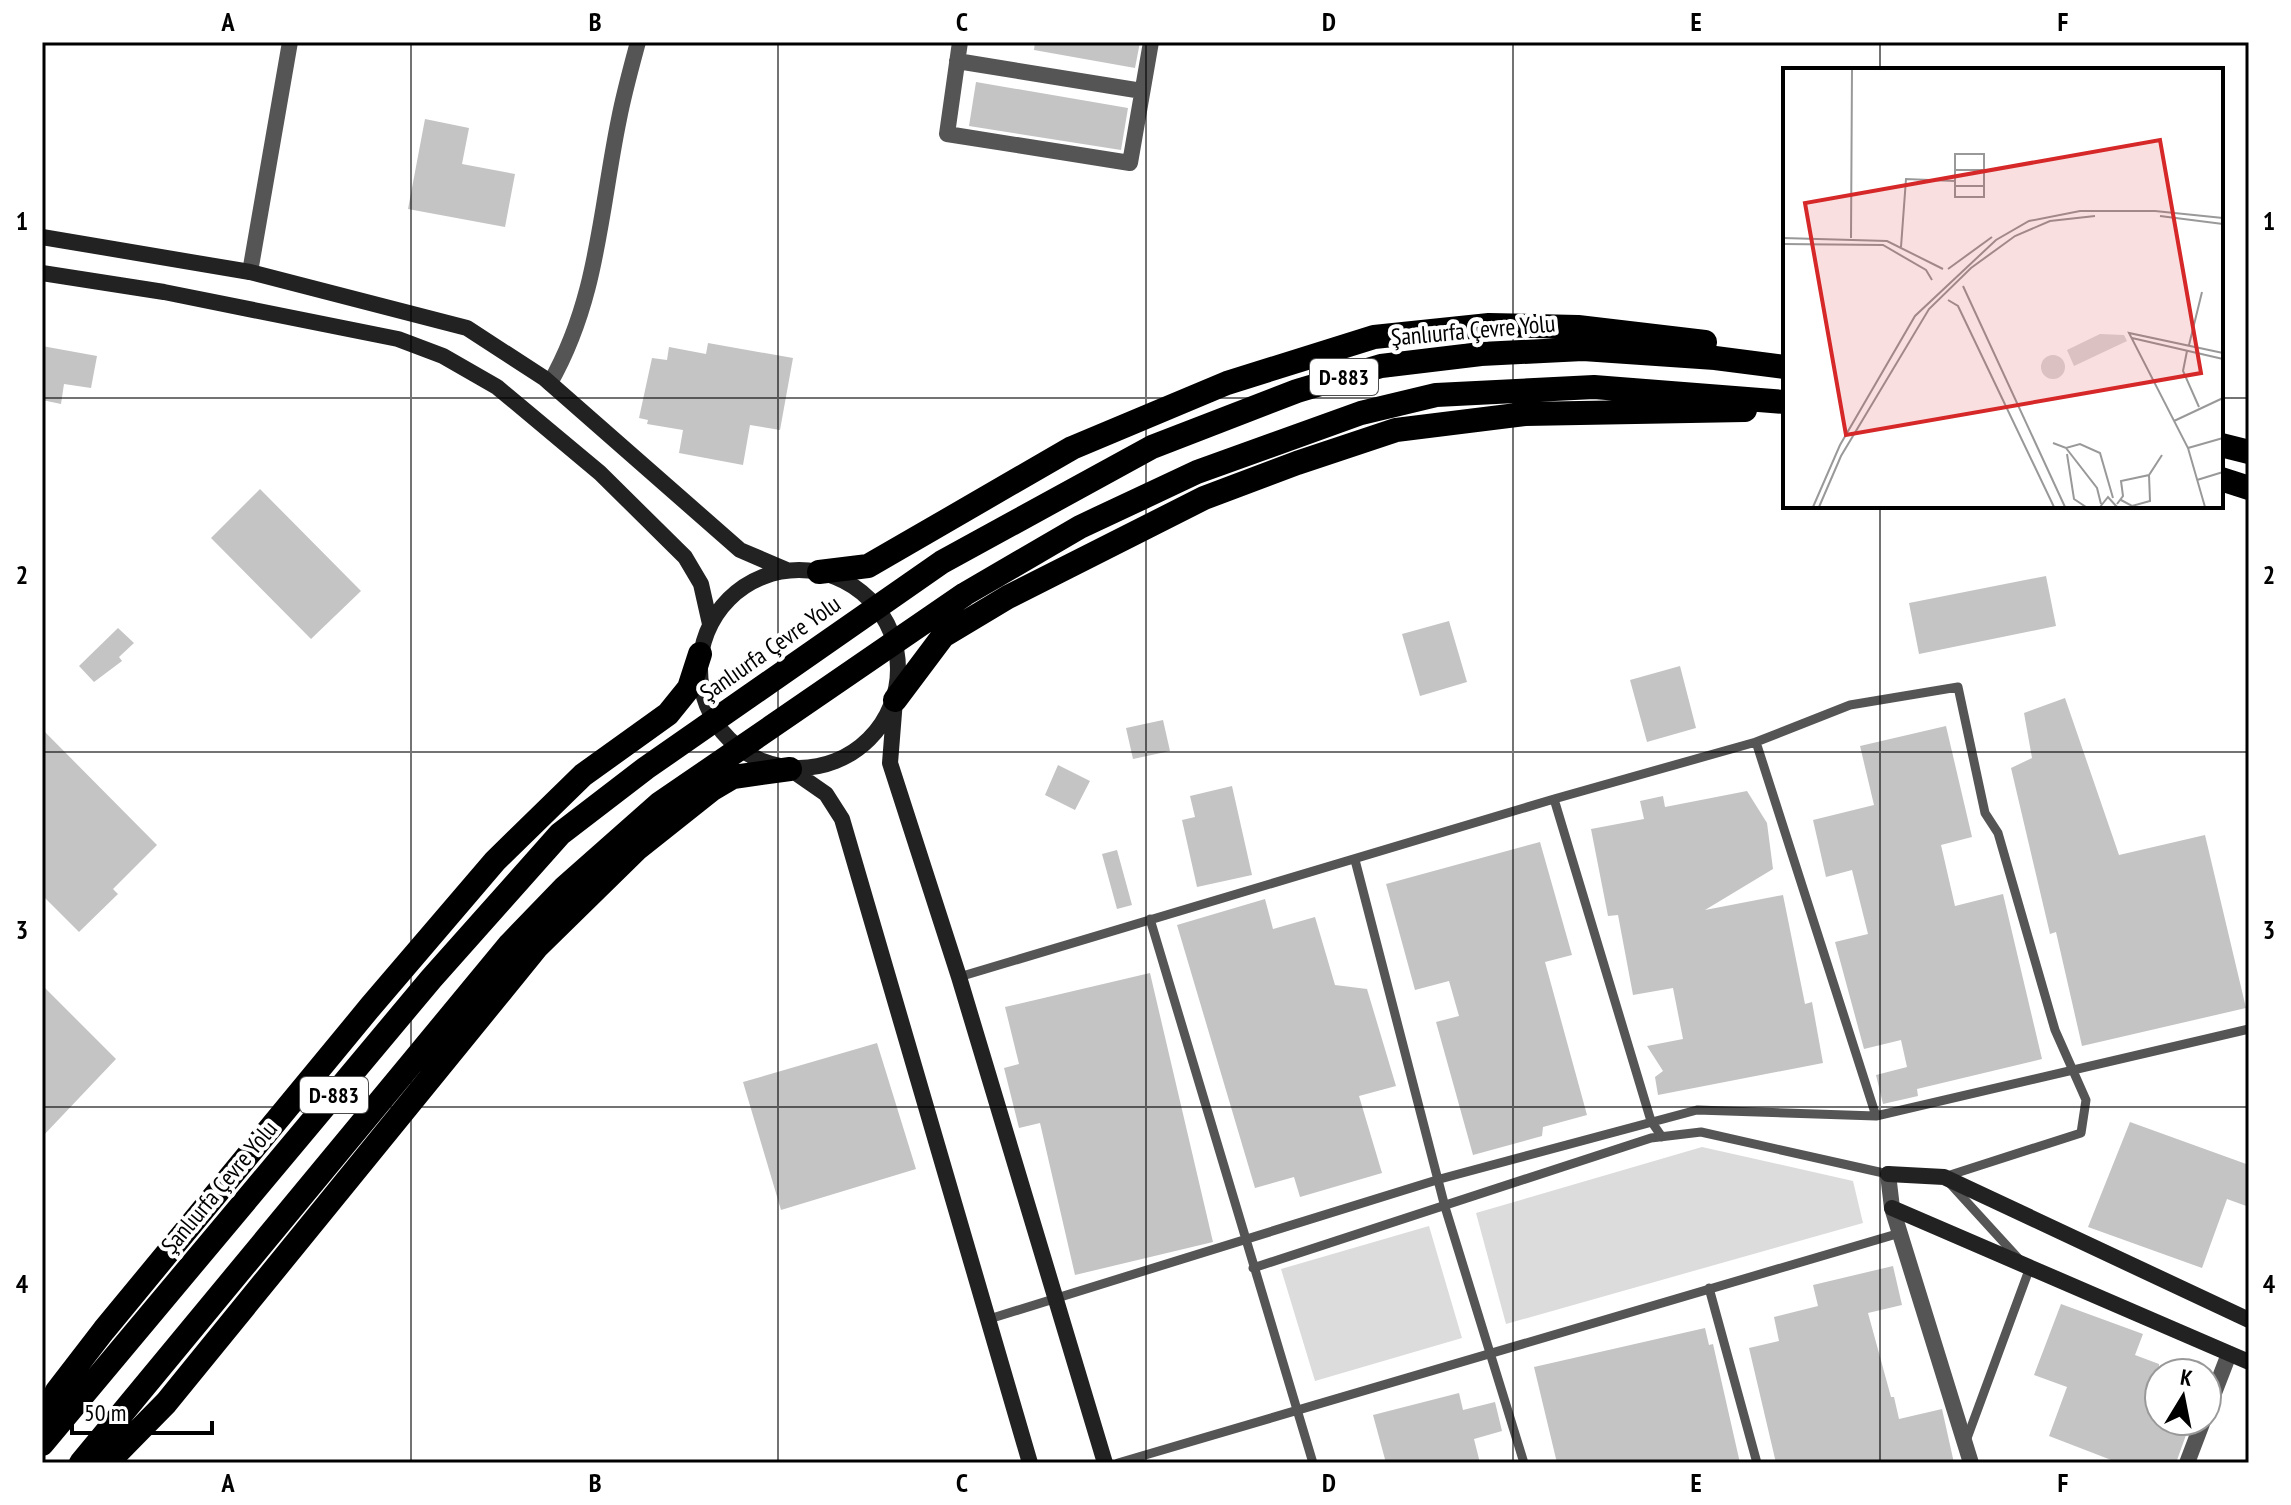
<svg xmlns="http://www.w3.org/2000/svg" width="2291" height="1505" viewBox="0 0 2291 1505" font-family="'PT Sans Narrow',sans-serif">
  <rect width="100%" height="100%" fill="#fff"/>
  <path fill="#dcdcdc" d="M1702,1147L1853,1181L1863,1223L1506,1324L1476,1213Z
    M1429,1226L1462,1338L1315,1381L1281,1269Z"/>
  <path fill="#c4c4c4" d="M1035,42H1140L1135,68L1034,50Z
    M976,82L1128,108L1121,150L969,126Z
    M425,119L469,128L462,164L515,174L505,227L408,209Z
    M708,343L793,358L780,430L750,425L743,465L679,453L683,430L647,424L648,420L639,418L652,358L667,360L669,347L706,354Z
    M42,346L97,356L91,388L64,384L61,404L42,400Z
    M260,489L361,591L311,639L211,538Z
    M2046,576L2056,626L1919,654L1909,603Z
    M1449,621L1467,682L1420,696L1402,634Z
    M118,628L134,643L119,657L122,661L94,682L79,666Z
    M1680,666L1696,728L1647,742L1630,680Z
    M2065,698L2119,855L2205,835L2246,1008L2082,1046L2056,932L2050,934L2011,768L2032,758L2024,713Z
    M1163,720L1170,751L1133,759L1126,728Z
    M1946,726L1972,837L1941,845L1955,906L2003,894L2042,1059L1917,1089L1918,1096L1883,1104L1876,1075L1907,1067L1901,1040L1864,1049L1835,942L1868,934L1852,870L1826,877L1813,820L1874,805L1860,746Z
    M42,729L157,845L113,889L118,894L79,932L42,895Z
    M1058,765L1090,781L1075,810L1045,795Z
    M1232,786L1252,875L1197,887L1182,820L1195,817L1190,796Z
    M1747,791L1767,823L1773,869L1705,910L1783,895L1805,1004L1812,1002L1823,1063L1658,1095L1655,1077L1663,1071L1647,1046L1683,1039L1673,988L1633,995L1618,915L1608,916L1591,829L1644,819L1640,801L1663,796L1665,807Z
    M1540,842L1572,955L1545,962L1587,1115L1543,1127L1542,1136L1473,1155L1436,1022L1459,1016L1449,981L1415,990L1386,884Z
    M1117,850L1132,905L1117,909L1102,854Z
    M1265,899L1273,929L1315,917L1335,985L1367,989L1396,1086L1359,1096L1382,1173L1300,1197L1294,1177L1255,1188L1177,925Z
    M1150,973L1213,1242L1075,1275L1040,1123L1019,1128L1004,1068L1019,1064L1005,1007Z
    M42,985L116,1059L42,1137Z
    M877,1043L916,1169L781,1210L743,1082Z
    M2130,1122L2249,1165V1207L2227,1199L2202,1268L2088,1227Z
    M1893,1266L1902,1305L1868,1313L1891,1397H1894L1899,1419L1942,1409L1954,1463H1776L1749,1348L1779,1341L1774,1317L1818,1306L1813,1285Z
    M2061,1304L2143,1334L2135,1355L2159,1364V1421H2191L2176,1463H2119L2049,1436L2067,1387L2034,1375Z
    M1705,1328L1709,1345L1713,1344L1740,1463H1557L1534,1367Z
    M1459,1393L1463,1410L1495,1402L1502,1431L1474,1439L1480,1463H1386L1373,1415Z"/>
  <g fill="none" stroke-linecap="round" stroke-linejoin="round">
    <path stroke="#555" stroke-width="9" d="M1756,742L1850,705L1958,687L1985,813L1998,833L2055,1030L2086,1100L2081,1133L1944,1177L2029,1270L1966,1441
      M1554,799L1651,1121L1662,1137
      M1355,860L1445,1207L1524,1463
      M1150,919L1313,1463
      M959,977L1554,799L1756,742L1876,1116
      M1253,1268L1651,1138L1701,1132L1888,1174
      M1709,1288L1757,1463
      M986,1320L1440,1179L1697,1110L1876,1116L2249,1029
      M1118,1463L1900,1233"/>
    <path stroke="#555" stroke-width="16" d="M960,42L947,134L1130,163L1151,42
      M957,61L1142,91
      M250,272L290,42
      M550,383C598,299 600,211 619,119C624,93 631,68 638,42
      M1888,1174L1892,1208L1971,1463
      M2207,1411L2229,1354
      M2187,1463L2203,1421"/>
    <path stroke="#222" stroke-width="16" d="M42,237L250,272L467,328L544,378L740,550L787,570
      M42,273L164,292L398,339L443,356L497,387L600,473L685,557L701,584L710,624
      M700 669a99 99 0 1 1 198 0a99 99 0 1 1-198 0Z
      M895,700L890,763L959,977L1105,1463
      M790,769L826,794L842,819L1030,1463
      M1888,1174L1944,1177L2249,1320
      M1892,1208L2249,1362"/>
    <path stroke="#000" stroke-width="24" d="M2221,445L2249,452
      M2221,479L2249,488
      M819,572L868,566L1072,448L1227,383L1374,337L1489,325L1578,327L1705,342
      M895,700L943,636L1008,597L1204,498L1297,463L1396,430L1525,414L1745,410
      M42,1422L57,1391L104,1330L371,1006L495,861L583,775L668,714L689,688L700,654
      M42,1444L431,979L560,834L646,768L942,562L1152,447L1297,391L1381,366L1481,354L1583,349L1715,358L1785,367
      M81,1463L510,944L564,888L659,804L965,594L1080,527L1197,472L1361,413L1436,395L1594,387L1785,402
      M107,1463L166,1403L537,947L638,848L711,790L733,777L790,769"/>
  </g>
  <path fill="none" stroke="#000" stroke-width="2" stroke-opacity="0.55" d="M411,42V1463M778,42V1463M1146,42V1463M1513,42V1463M1880,42V70M42,398H1785M2221,398H2249M1880,506V1463M42,752H2249M42,1107H2249"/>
  <g text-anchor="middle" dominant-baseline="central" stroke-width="8" stroke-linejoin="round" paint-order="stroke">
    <g fill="#fff" stroke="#4c4c4c" stroke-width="2">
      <rect x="1310" y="359" width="68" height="36" rx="6"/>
      <rect x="300" y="1077" width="68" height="36" rx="6"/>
    </g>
    <g font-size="22" font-weight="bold" fill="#000">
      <text x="1344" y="377">D-883</text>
      <text x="334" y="1095">D-883</text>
    </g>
    <g font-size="24" fill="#000" stroke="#fff">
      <text transform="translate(1473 330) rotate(-5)">Şanlıurfa Çevre Yolu</text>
      <text transform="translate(770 648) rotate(-35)">Şanlıurfa Çevre Yolu</text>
      <text transform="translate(219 1187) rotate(-50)">Şanlıurfa Çevre Yolu</text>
    </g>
  </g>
  <g transform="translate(1783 68)">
    <rect width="440" height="440" fill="#fff"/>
    <path d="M317,266L341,267L344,273L291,298L284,282ZM258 299a12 12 0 1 1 24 0a12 12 0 1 1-24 0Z" fill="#dcdcdc"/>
    <path fill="none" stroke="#999" stroke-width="2" d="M172,86H201V129H172ZM172,102H201M172,118H201M377,148L440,156M0,170L104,173L160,201M68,170L69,1M0,176L100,177L143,202L149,212M118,179L123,111L172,113M165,201L209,169M180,218L282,439M165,232L175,238L271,439M349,270L440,291M406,277L419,224M404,283L400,303L416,339M391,353L440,330M270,375L283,380L297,376L317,385L330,430M283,380L314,420L318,436M405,380L440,370M284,386L291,431L303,439M414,412L440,404M338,432L349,438L367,433L366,407M334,436L340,428L338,413L366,407L379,387M30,439L57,377L132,248L213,172L246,153L297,143H372L440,150M36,439L58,388L146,241L188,200L232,168L267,153L312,148M317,439L325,429L334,439M422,439L405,380L346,265L440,285"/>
    <path fill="#d62828" fill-opacity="0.15" stroke="#d62828" stroke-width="4" d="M377,72L418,305L63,367L22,135Z"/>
    <rect width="440" height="440" fill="none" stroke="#000" stroke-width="4"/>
  </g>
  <rect width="2291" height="1505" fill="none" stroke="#ffffff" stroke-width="88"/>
  <g transform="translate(2183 1397) rotate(10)"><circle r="38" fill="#ffffff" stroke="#999999" stroke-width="2"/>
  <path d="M0-6L14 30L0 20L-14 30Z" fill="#000000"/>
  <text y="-12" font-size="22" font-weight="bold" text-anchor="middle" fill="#000000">K</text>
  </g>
  <path d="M72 1421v12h140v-12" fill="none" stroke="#000000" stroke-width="4"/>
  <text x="84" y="1421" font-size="24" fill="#000000" stroke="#ffffff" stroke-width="6" paint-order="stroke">50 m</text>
  <rect x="44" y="44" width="2203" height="1417" fill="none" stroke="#000" stroke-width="3"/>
  <g font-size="26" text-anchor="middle" font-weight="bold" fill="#000">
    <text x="228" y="31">A</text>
    <text x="595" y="31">B</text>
    <text x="962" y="31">C</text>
    <text x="1329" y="31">D</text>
    <text x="1696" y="31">E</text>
    <text x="2063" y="31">F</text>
    <text x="22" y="230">1</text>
    <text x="2269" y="230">1</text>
    <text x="22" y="584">2</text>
    <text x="2269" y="584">2</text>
    <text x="22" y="939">3</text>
    <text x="2269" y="939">3</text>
    <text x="22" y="1293">4</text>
    <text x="2269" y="1293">4</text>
    <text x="228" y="1492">A</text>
    <text x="595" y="1492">B</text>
    <text x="962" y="1492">C</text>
    <text x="1329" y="1492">D</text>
    <text x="1696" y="1492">E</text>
    <text x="2063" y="1492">F</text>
  </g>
</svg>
